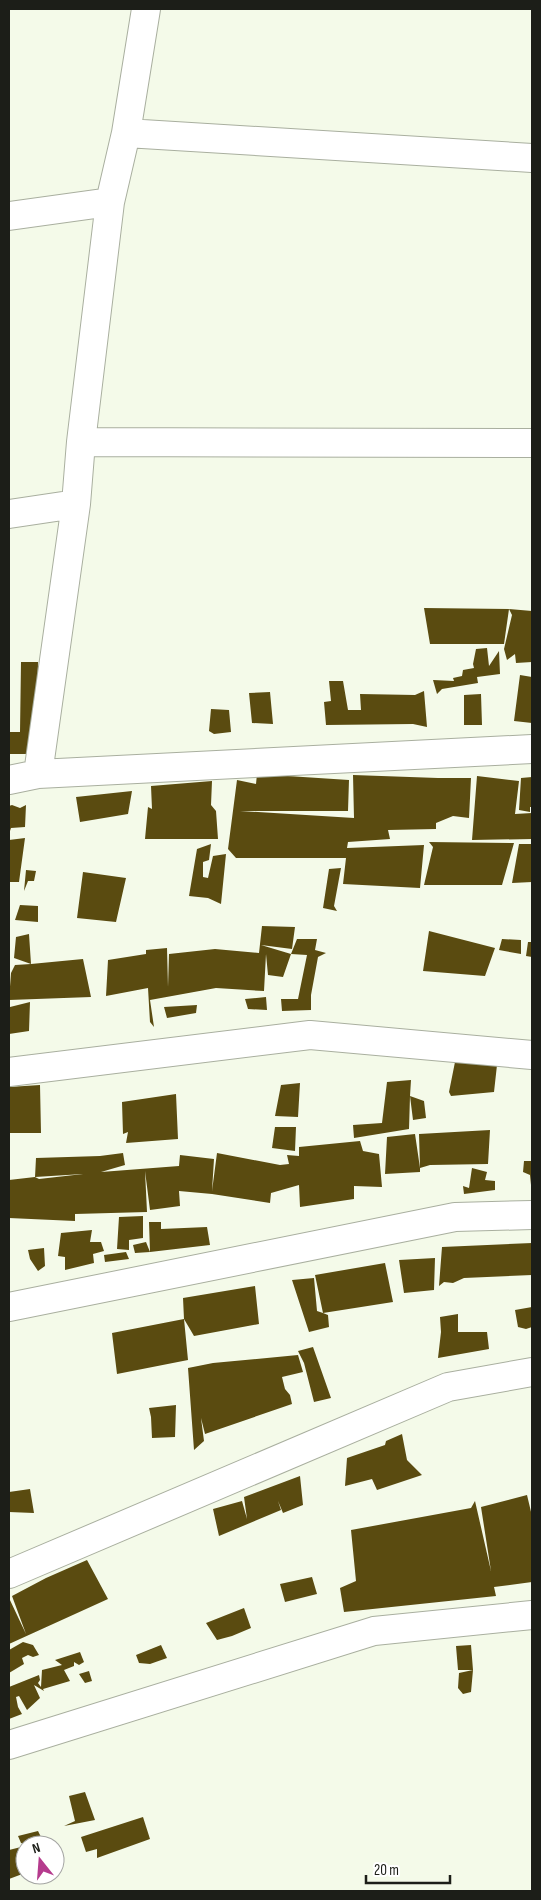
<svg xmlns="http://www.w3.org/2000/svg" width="541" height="1900" viewBox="0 0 541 1900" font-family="'Sofia Sans Condensed',sans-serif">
  <rect width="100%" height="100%" fill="#f4fae9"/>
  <path fill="#5a4b10" d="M424,608L509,609L532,611V662L516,663L515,654L507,660L504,649L512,615L509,609L504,644H430Z
    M487,648L489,666L499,651L500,674L477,677L478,683L442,689L437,694L433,680L454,681L453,678L462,676L463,670L474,668L473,664L476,649Z
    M21,662H38L36,754H9V732H20Z
    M520,675L532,677V723L514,721Z
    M329,681H343L348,710H361L360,694L415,695L424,691L427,727L413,724L326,725L324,702L331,701Z
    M270,692L273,724L252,723L249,693Z
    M481,694L482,725H464V695Z
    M211,709L229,710L231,732L214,734L209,731Z
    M257,774L349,780L348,811H240L354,818L353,775L438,778H471L469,818L453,816L436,823V829L388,830L390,839L348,842L347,848L424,845L420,888L343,884L346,858H236L228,849L237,780L256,784Z
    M477,776L519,781L515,814L532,813V839L472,840Z
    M532,777V807H530V812L519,810L521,778Z
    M212,781L211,805L216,811L218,839H145L148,807L152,809L151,786Z
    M132,791L128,814L80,822L76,797Z
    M12,805L20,808L26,805L25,827L11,828L9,834V806Z
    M25,838L19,882H9V840Z
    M429,842L514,843L502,885H424L433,847Z
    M211,844L209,860L203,862V877L208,878L213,856L226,854L221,904L208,898L189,896L197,849Z
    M519,844H532V882L512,883Z
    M341,868L334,906L337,911L323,908L329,869Z
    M26,870L36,871L34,881H28L24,891Z
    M83,872L126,878L116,922L77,918Z
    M20,905L38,906V922L15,920Z
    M262,926L295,927L292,949L261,945L291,954L283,977L268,975L266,954L264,991L216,988L150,1000L154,1027L150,1022L148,988L106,996L108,960L146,954V950L167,948L168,987L169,954L215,949L259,953Z
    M429,931L495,948L485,976L423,971Z
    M29,934L31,964L83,959L91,997L9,1000L11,973L15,965L31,964L14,958L16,937Z
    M297,939H317L315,950L326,953L318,957L311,995V1010L282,1011L281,999H298L307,955L291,954Z
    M502,939L521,940V954L499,950Z
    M528,942H532V957L526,956Z
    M266,997L267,1010L248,1009L245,999Z
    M30,1002L29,1031L9,1034L10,1007Z
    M197,1005L196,1013L167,1018L164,1007Z
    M498,1056L494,1092L451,1096L449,1092L456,1057Z
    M411,1080L410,1096L424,1101L426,1118L413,1120L410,1096L409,1129L354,1138L353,1125L382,1123L387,1082Z
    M300,1083L298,1117L275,1116L281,1085Z
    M40,1085L41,1133H9V1087Z
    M176,1094L178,1139L126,1143L128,1132L123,1134L122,1102Z
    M275,1127H296L295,1151L272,1148Z
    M490,1130L488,1164L430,1165L420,1168V1172L385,1174L387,1137L415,1134L420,1168L419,1134Z
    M360,1141L363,1151L379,1154L382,1187L354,1186V1199L300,1207L299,1185L271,1193L270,1203L212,1194L179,1191L180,1206L150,1210L145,1171L147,1212L75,1214V1221L9,1218V1180L35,1177L39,1179L83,1174L35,1177L36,1158L100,1156L123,1153L125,1165L101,1172L179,1166L180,1155L214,1159L212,1191L217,1153L280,1165L289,1164L287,1155L299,1156V1147Z
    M524,1161H532V1185H531L530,1175L523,1172Z
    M472,1168L487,1172L485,1180L495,1181V1190L464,1194L463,1186L469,1188Z
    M143,1216V1238L129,1240V1250L117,1249L119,1217Z
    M149,1222H161V1229L207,1227L210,1245L150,1252Z
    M92,1230L90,1242H101L104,1251L93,1254L94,1263L65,1270V1257L58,1256L61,1233Z
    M146,1242L150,1252L135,1253L133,1245Z
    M532,1243V1275L464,1278L453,1283L444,1282L439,1286L442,1247Z
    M44,1248L45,1266L38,1271L30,1259L28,1250Z
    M126,1252L129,1259L105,1262L104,1255Z
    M435,1258L434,1290L404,1293L399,1260Z
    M385,1263L393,1302L323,1313L328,1315L329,1327L309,1332L292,1280L314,1278L317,1311L323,1313L315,1275Z
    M255,1286L259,1324L194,1336L184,1319L183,1298Z
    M532,1307V1327L526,1329L518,1327L515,1310Z
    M458,1314V1332H487L489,1349L438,1358L441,1332L440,1317Z
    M184,1319L188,1360L117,1374L112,1333Z
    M313,1347L331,1398L314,1402L304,1363L298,1351Z
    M298,1355L303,1372L282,1377L285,1389L290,1395L292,1404L205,1434L201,1418L204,1441L194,1450L188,1368L213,1363Z
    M176,1405L175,1437L152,1438L151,1417L149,1408Z
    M402,1434L407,1460L422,1475L377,1490L372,1479L345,1486L347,1458L385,1445L386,1441Z
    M300,1476L303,1505L283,1513L278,1501L281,1510L219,1536L213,1509L242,1501L247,1519L244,1497Z
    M30,1489L34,1513L9,1512V1492Z
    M527,1495L532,1516V1582L494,1587L496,1596L344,1612L340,1588L356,1581L351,1530L471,1508L475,1501L491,1571L481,1507Z
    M87,1560L108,1599L9,1644V1598L26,1634L12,1596L46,1578Z
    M312,1577L317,1594L285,1602L280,1584Z
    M244,1608L251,1628L232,1636L217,1640L206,1623Z
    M23,1642L33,1645L39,1655L33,1657L28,1655L22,1658L24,1664L9,1673V1650Z
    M161,1645L167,1658L150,1664L139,1663L136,1655Z
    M471,1645L473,1670L471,1692L463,1694L458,1688L459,1673L473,1670H458L456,1646Z
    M80,1652L84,1662L79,1665L74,1662V1666L64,1670L70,1681L43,1689L44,1691L34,1685L40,1698L27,1710L19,1696L16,1697L18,1707L22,1714L9,1719V1687L39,1675L40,1680L38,1683L41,1687L42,1670L62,1665L55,1660Z
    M89,1671L92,1681L85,1683L79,1674Z
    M85,1792L95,1820L64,1826L75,1821L69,1796Z
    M143,1817L150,1839L97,1858V1849L86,1852L81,1837Z
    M38,1831L45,1845H27L21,1843L18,1836Z
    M25,1846V1873L9,1879V1850Z"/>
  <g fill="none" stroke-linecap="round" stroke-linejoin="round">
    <g stroke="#a9af9f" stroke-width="30">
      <path id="minor" d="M126,133L532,158
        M9,216L110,202
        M81,442L532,443
        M9,514L76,504
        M38,774L76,504L81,442L110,202L126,133L146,9
        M9,780L38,774L532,749
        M9,1072L310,1035L532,1055
        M9,1307L455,1217L532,1215
        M9,1574L448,1387L532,1372
        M9,1745L374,1631L532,1615"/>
    </g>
    <use href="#minor" stroke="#fff" stroke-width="28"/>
  </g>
  <rect width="541" height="1900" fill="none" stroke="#1c1e18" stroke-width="20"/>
  <g transform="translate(40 1860) rotate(343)"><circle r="24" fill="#ffffff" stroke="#a4a5a3"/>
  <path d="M0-4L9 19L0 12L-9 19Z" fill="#b53b8d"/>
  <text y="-8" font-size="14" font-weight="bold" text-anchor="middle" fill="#1c1e18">N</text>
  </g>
  <path d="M366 1875v8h84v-8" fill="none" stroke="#1c1e18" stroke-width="2.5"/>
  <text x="374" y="1875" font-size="15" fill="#1c1e18" stroke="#ffffff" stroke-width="4" paint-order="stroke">20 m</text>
</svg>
